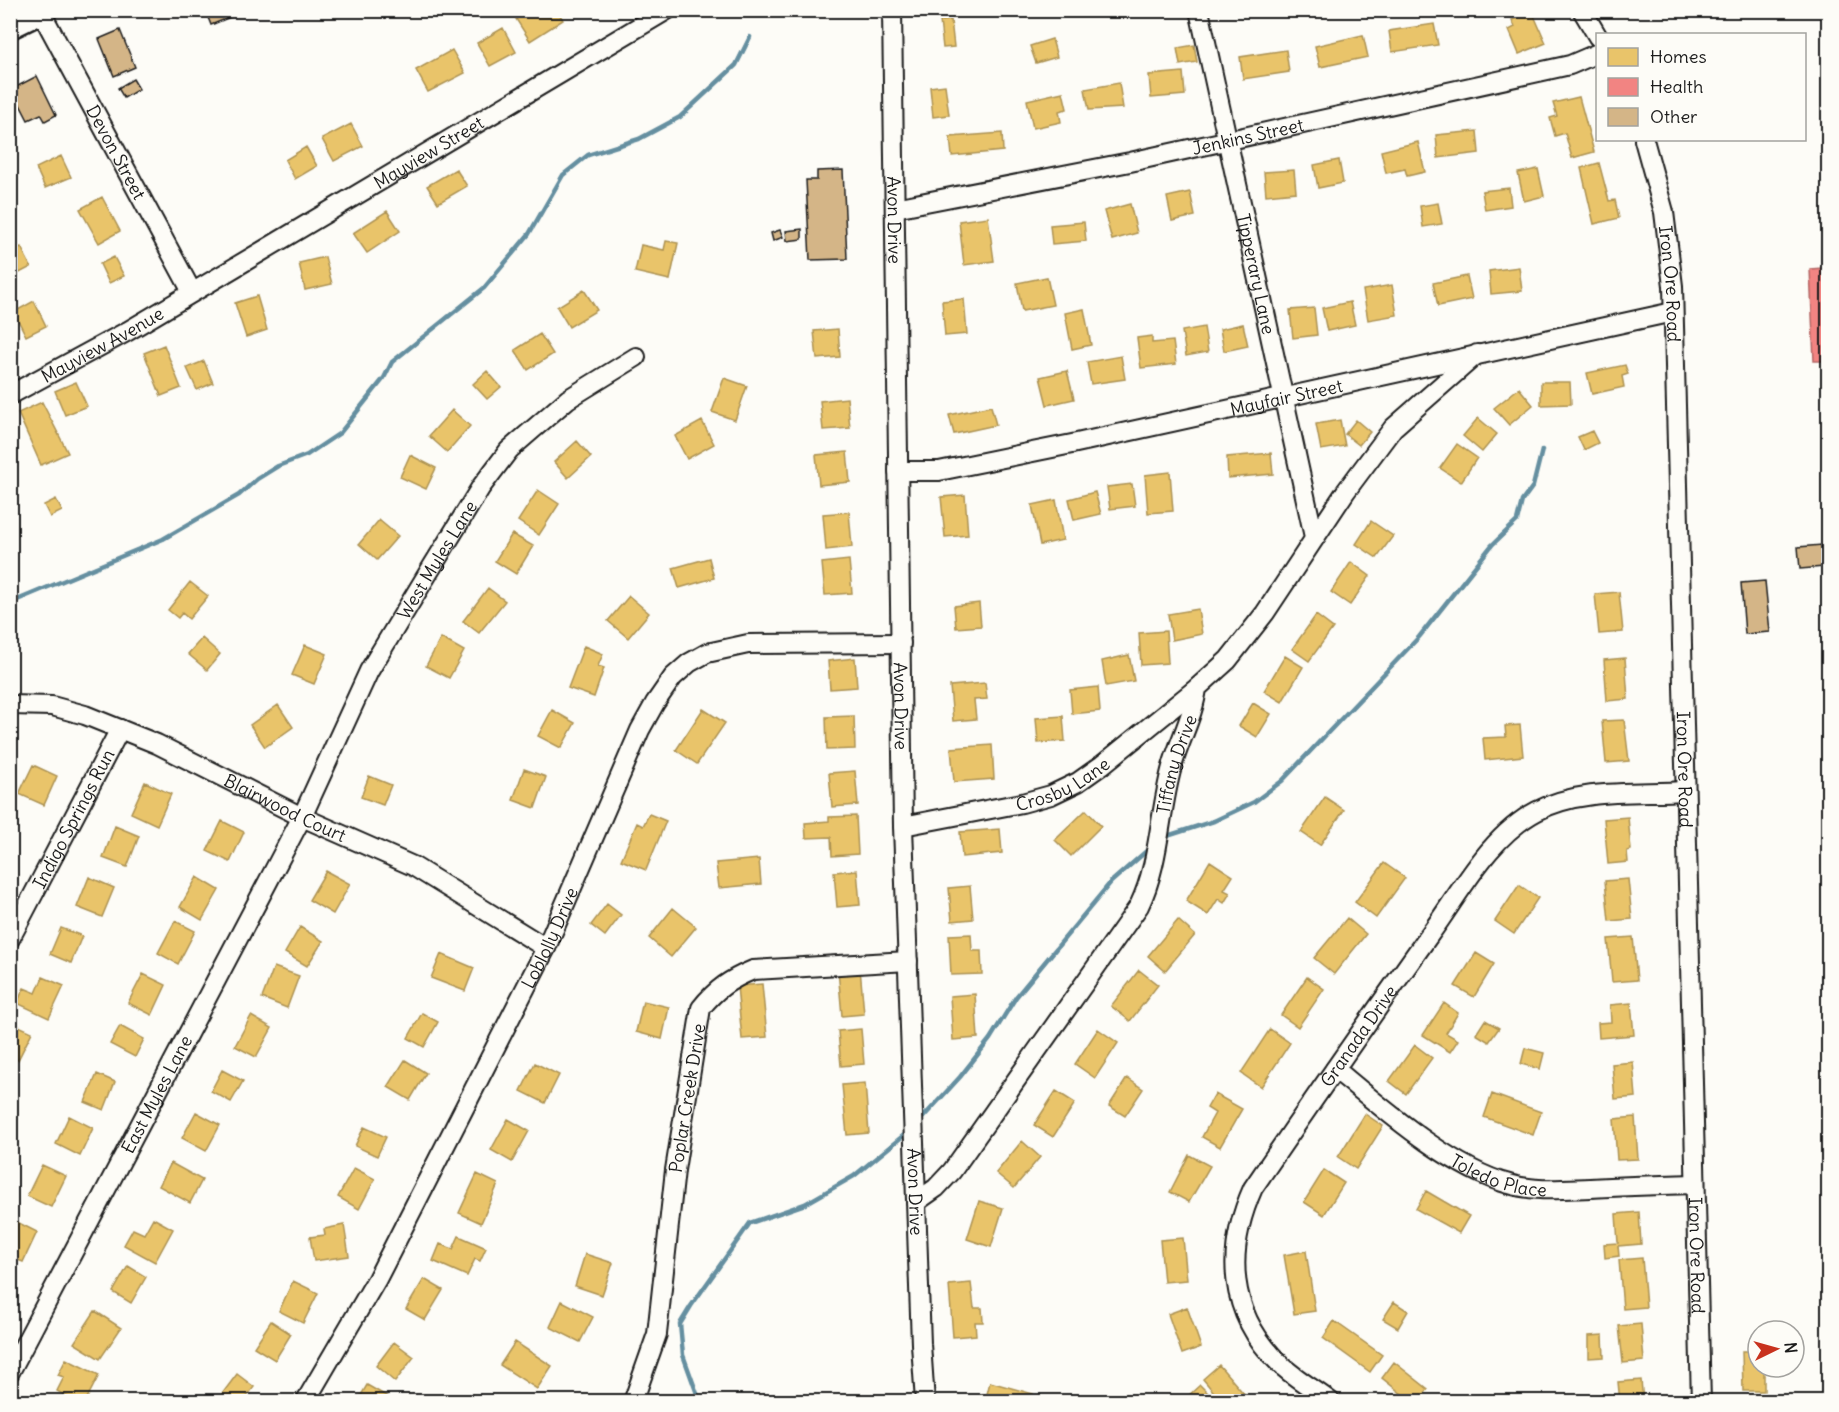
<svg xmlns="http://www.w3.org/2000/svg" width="1839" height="1412" viewBox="0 0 1839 1412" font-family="Delius,sans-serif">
  <rect width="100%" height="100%" fill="#fdfcf7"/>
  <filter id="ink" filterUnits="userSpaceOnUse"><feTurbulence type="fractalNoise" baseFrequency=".0167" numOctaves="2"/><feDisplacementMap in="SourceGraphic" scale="12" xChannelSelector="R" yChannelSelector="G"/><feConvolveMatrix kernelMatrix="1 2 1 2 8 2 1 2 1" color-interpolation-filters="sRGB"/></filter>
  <g filter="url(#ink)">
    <path fill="#e9c46a" stroke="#ac9253" stroke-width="1.5" d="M530,10H557L563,20L530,41L516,19Z
      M1532,11L1546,43L1519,54L1509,30L1515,27L1512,20Z
      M951,20L954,47L943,48L940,21Z
      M1434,24L1438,45L1392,52L1389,31Z
      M503,28L516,52L490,66L477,43Z
      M1363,35L1368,57L1320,67L1315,46Z
      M1052,39L1057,57L1036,63L1030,46Z
      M1194,45L1197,62L1180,65L1177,48Z
      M452,50L465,73L428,92L416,70Z
      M1286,50L1289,72L1243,79L1240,57Z
      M1183,72L1185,95L1151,98L1149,75Z
      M1119,83L1123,108L1089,110L1085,89Z
      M945,85L949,115L933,117L930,87Z
      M1063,92L1067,109L1059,111L1061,122L1033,128L1027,100Z
      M1579,97L1594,152L1572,158L1565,133L1555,136L1550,118L1557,116L1553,103Z
      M351,124L363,146L334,161L322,139Z
      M1477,131L1479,153L1438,158L1436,135Z
      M1002,133L1003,151L952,156L950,137Z
      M1418,142L1425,172L1407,176L1405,169L1386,173L1381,151Z
      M306,147L317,166L295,179L285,160Z
      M61,156L71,177L45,188L36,168Z
      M1339,160L1343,183L1318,188L1314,165Z
      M1599,163L1609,201L1615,200L1619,218L1594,224L1581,168Z
      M456,169L467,186L438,203L427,186Z
      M1538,169L1544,196L1524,201L1518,173Z
      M1294,170L1296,192L1266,195L1264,172Z
      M1509,188L1511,206L1485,210L1482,191Z
      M1190,192L1195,216L1172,221L1167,197Z
      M102,197L120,231L99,243L80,209Z
      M1438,203L1442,224L1423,227L1420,206Z
      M1130,204L1137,233L1112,240L1104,211Z
      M387,211L400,231L367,253L353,233Z
      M988,217L994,261L964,265L959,221Z
      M1084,222L1086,241L1052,244L1050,225Z
      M666,241L678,243L670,280L635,272L641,245L664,250Z
      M21,247L31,267L10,278V252Z
      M114,257L124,276L109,283L100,264Z
      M325,257L332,284L305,290L299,263Z
      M1519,267L1522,291L1491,294L1489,271Z
      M1467,276L1472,299L1438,306L1433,283Z
      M1047,277L1053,305L1022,311L1017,283Z
      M1392,285L1397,315L1368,320L1363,290Z
      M584,290L597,310L569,327L557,307Z
      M257,296L267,330L246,337L235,303Z
      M964,299L967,334L945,336L942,301Z
      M34,301L46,326L26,336L14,312Z
      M1350,302L1355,325L1327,331L1322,308Z
      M1314,308L1317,335L1293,338L1290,310Z
      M1084,309L1091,345L1072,349L1065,313Z
      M1243,324L1248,346L1224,351L1220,329Z
      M1204,327L1208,352L1186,356L1182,331Z
      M838,329L840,357L817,359L814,331Z
      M540,334L553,354L528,370L515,350Z
      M1152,336V343L1173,341L1176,364L1141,368L1137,338Z
      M164,345L181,388L161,396L144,353Z
      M1121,356L1125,379L1091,384L1087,362Z
      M204,361L213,383L197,390L187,368Z
      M1625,365L1628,374L1622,376L1624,387L1592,394L1587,373Z
      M487,371L501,387L487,399L473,384Z
      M1067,371L1074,399L1047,405L1040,377Z
      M724,378L747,386L735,420L712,412Z
      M76,382L87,406L65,415L55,391Z
      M1541,382H1570L1571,404L1541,405Z
      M1519,388L1533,405L1509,425L1494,408Z
      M847,398L850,428L823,430L820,401Z
      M42,402L68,453L41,465L18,413Z
      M991,406L996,425L954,434L949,415Z
      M452,410L470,426L447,452L429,436Z
      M1478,418L1497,434L1482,452L1463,436Z
      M1340,420L1345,446L1321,450L1316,424Z
      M1356,420L1370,432L1359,445L1345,434Z
      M702,421L714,444L687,459L675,436Z
      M1592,431L1598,443L1584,450L1578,437Z
      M577,441L591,457L568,478L554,462Z
      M1457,444L1477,458L1461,482L1440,468Z
      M847,452L850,482L819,485L816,455Z
      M1271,453L1273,474L1228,478L1227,457Z
      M410,455L436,468L426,489L400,477Z
      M1170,472L1173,511L1148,513L1145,475Z
      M1132,484L1135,506L1110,509L1107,487Z
      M538,490L559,504L539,535L518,521Z
      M1095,492L1101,514L1074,520L1069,499Z
      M965,495L968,535L945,537L941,497Z
      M56,499L62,511L50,517L44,505Z
      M1056,500L1063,540L1040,545L1032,505Z
      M849,512L852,547L826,550L823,514Z
      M379,520L398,536L377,560L359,544Z
      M1371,521L1393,536L1377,558L1356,544Z
      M512,534L533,546L516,574L495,561Z
      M709,558L714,578L679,588L673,568Z
      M849,560L852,593L825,595L822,563Z
      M1351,562L1370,576L1350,605L1331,592Z
      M190,582L208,596L189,619L182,613L178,618L168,610Z
      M488,588L505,601L479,633L463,621Z
      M1619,592L1623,632L1599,634L1595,594Z
      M629,596L649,613L628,638L608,621Z
      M979,603L981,626L956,628L954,606Z
      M1198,609L1202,634L1172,640L1168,614Z
      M1316,615L1333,628L1309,661L1292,649Z
      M1166,631L1168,663L1141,665L1139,633Z
      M202,638L220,654L207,670L188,654Z
      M441,638L464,651L449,678L426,666Z
      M305,645L327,654L314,684L292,675Z
      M584,646L603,654L598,666L604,668L594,697L568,688Z
      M1129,655L1134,681L1106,686L1102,661Z
      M1285,656L1303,667L1282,702L1264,691Z
      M855,658L857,687L830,689L828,661Z
      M1625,658L1628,699L1607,701L1604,660Z
      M985,683L987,699L974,700L976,719L953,721L950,686Z
      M1098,687L1100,711L1072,714L1070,690Z
      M1253,703L1271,714L1257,737L1239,726Z
      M278,705L293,727L265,747L250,725Z
      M703,709L725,723L697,764L676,750Z
      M552,710L575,723L561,748L538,736Z
      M854,716L855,749L827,750L826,717Z
      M1063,716L1065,741L1038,743L1036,718Z
      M1624,720L1629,761L1606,763L1602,721Z
      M1520,725L1523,756L1485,760L1483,738L1506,737L1505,726Z
      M992,745L994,779L954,782L951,748Z
      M33,765L57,776L44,805L19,794Z
      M524,769L546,777L535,808L513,800Z
      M855,771L858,805L832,807L829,773Z
      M369,776L391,785L383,805L361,797Z
      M145,782L171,794L157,825L131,813Z
      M1325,797L1344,810L1320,845L1301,832Z
      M1086,810L1101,826L1071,856L1055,840Z
      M649,814L666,821L646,870L621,860L637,823L643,826Z
      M856,816L858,854L832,856L831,837L806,838L805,823L829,821V817Z
      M1628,817L1631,850L1627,851L1628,862L1608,864L1604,819Z
      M222,821L244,832L230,862L207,851Z
      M115,826L139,836L127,867L103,858Z
      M1000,829L1002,853L962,857L960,832Z
      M759,859L761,884L719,888L716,863Z
      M1210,861L1233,876L1224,890L1230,893L1224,903L1218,899L1208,915L1186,901Z
      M1384,863L1405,878L1376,918L1355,902Z
      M857,870L860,905L837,907L834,872Z
      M326,871L350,884L333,914L309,900Z
      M89,877L114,888L102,917L77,907Z
      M197,877L219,890L202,920L180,907Z
      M1628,879L1632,919L1609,921L1605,881Z
      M1519,885L1538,898L1514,934L1495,921Z
      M970,886L973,919L952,921L949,888Z
      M607,904L621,915L605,936L591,925Z
      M673,908L696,927L671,957L649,938Z
      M1347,918L1366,934L1334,974L1314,958Z
      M1178,920L1195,935L1165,971L1148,956Z
      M175,921L195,931L178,964L158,953Z
      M300,927L323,941L307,966L285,953Z
      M61,928L82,936L71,963L50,954Z
      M971,934L972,951H981L982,974L951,975L949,935Z
      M1633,937L1637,980L1612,982L1608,939Z
      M1476,953L1494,964L1474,997L1455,986Z
      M441,954L474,968L465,991L431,978Z
      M274,967L299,976L287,1008L262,998Z
      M860,968L864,1014L842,1016L838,970Z
      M1139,970L1158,985L1130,1021L1111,1006Z
      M143,974L166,985L152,1015L128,1003Z
      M43,977L64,986L49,1018L17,1003L24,988L36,993Z
      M1307,977L1324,989L1298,1027L1281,1015Z
      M762,984L767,1037L742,1039L737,986Z
      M975,994L978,1038L953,1040L950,996Z
      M643,1001L669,1007L662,1039L636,1032Z
      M1444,1003L1458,1013L1446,1033L1458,1040L1450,1052L1423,1035Z
      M1631,1003L1634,1035L1599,1038L1598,1023L1611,1022L1610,1005Z
      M422,1013L438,1022L424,1047L408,1038Z
      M251,1016L272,1028L256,1057L235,1046Z
      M1485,1020L1499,1028L1489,1042L1476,1034Z
      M10,1022L32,1032L18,1060L10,1057Z
      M120,1026L144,1039L135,1057L110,1044Z
      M861,1029L864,1064L841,1066L838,1031Z
      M1098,1029L1118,1043L1095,1078L1075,1064Z
      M1270,1029L1290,1043L1261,1087L1241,1073Z
      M1415,1045L1432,1058L1406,1094L1389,1081Z
      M1525,1048L1544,1053L1540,1069L1521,1064Z
      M405,1060L426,1073L410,1100L388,1087Z
      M1633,1062L1636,1097L1615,1099L1612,1064Z
      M535,1063L559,1075L545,1103L521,1091Z
      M222,1070L243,1081L231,1102L211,1091Z
      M97,1074L115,1082L104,1110L85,1102Z
      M1127,1078L1143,1089L1125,1116L1109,1106Z
      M865,1083L869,1133L847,1135L842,1085Z
      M1056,1091L1075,1103L1053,1137L1034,1125Z
      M1215,1094L1242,1109L1220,1147L1202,1137L1215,1113L1207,1108Z
      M1492,1094L1541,1112L1533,1135L1484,1117Z
      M196,1112L220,1125L206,1151L182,1138Z
      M1365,1114L1383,1126L1356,1169L1338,1157Z
      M69,1116L93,1128L80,1156L56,1144Z
      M1635,1117L1638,1159L1617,1160L1614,1119Z
      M508,1119L529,1131L512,1162L491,1150Z
      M364,1127L386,1137L377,1156L355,1146Z
      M1022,1141L1040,1157L1014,1188L996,1173Z
      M1189,1155L1210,1166L1189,1202L1170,1192Z
      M171,1163L202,1180L190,1203L159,1186Z
      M42,1165L66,1176L51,1207L27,1196Z
      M354,1168L375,1179L359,1209L338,1197Z
      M1324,1170L1344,1183L1324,1215L1304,1202Z
      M477,1174L498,1184L481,1223L459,1213Z
      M1426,1191L1469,1216L1459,1233L1416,1209Z
      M979,1201L1003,1208L991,1247L967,1239Z
      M1639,1212L1641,1244L1618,1246L1619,1256L1605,1258L1604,1244L1618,1243L1616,1214Z
      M153,1218L173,1229L155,1262L124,1245L133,1229L144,1234Z
      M15,1221L37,1232L23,1262L10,1257V1231Z
      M344,1225L349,1256L314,1261L310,1237L325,1235L324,1229Z
      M459,1236L486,1248L480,1261L475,1259L467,1276L433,1261L440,1244L453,1249Z
      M1183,1238L1187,1280L1164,1282L1160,1240Z
      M1306,1251L1315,1311L1294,1314L1284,1255Z
      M585,1254L613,1263L602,1295L575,1286Z
      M1642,1258L1646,1307L1623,1309L1619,1260Z
      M128,1266L146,1277L131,1303L113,1292Z
      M424,1279L443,1290L425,1320L406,1309Z
      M293,1281L318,1293L303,1323L279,1311Z
      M971,1283L974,1308H982L983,1322H975L976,1335L953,1337L949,1285Z
      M562,1301L593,1317L580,1342L550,1327Z
      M1394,1302L1408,1311L1398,1328L1383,1319Z
      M1187,1307L1201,1347L1182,1354L1168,1314Z
      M95,1311L121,1328L100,1359L74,1343Z
      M271,1321L291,1334L275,1360L254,1347Z
      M1334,1321L1382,1355L1370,1372L1323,1338Z
      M1641,1324L1644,1361L1623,1363L1619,1326Z
      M1603,1335L1604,1357L1589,1358V1336Z
      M394,1342L414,1357L395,1382L376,1366Z
      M515,1342L552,1366L537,1389L500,1365Z
      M1742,1351H1758V1367H1779V1371L1764,1372V1391H1743Z
      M66,1359L99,1375L85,1402H77L57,1391L64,1377L58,1375Z
      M1394,1362L1428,1389L1419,1402H1412L1382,1378Z
      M1219,1365L1245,1395L1238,1402H1222L1203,1379Z
      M237,1374L254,1387L243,1402H216Z
      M1641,1380L1643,1402H1620L1618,1382Z
      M990,1382L1033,1394L1031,1402H985Z
      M367,1385L388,1397L385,1402H357Z
      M1200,1385L1210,1395L1204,1402H1192L1187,1397Z
      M1444,1395L1454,1402H1440Z"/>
    <path fill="#f28482" stroke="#b26563" stroke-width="1.5" d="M1822,254H1828V374H1825V361H1814L1810,269L1823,268Z"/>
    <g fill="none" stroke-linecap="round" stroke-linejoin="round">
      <path stroke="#658fa0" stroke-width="4.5" d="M10,603L163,539L239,495L257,479L278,466L307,455L340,433L384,378L392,362L484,288L529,234L563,175L588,155L639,139L680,117L736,65L750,37
        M1164,837L1214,821L1254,802L1282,781L1419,637L1492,545L1517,521L1522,501L1533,486L1542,450
        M917,1124L960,1077L990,1039L1016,997L1111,882L1151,847
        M700,1402L683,1355L680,1324L691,1306L750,1223L805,1204L854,1176L909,1131"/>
    </g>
    <path fill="#d4b587" stroke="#1c1c1c" stroke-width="1.5" d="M205,10H244L245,11L211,25Z
      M120,30L135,67L114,76L99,39Z
      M37,76L56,115L45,121L41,114L28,120L12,89Z
      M133,79L139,89L124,98L118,88Z
      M843,170L847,259L810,260L806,180H817V171Z
      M802,229V239L787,241L786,231Z
      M780,230L783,237L773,241L771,233Z
      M1822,545L1824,567L1800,569L1798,547Z
      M1765,581L1770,632L1745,634L1741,583Z"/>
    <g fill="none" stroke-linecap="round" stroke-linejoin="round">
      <g stroke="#1c1c1c" stroke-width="22">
        <g id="minor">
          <path id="s1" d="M892,10L903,826L921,1344L925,1402"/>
          <path id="s2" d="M1199,10L1314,537"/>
          <path d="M1582,10L1598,37"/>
          <path id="s3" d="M41,12L192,292"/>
          <path id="s4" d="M1644,140L1664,212L1673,286L1701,1402"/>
          <path id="s5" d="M895,208L1130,162L1570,65L1598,53"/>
          <path id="s6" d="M10,395L128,331L667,10"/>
          <path id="s7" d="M898,471H939L1072,444L1673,312"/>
          <path id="s8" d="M10,705L52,706L85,715L157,744L302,817L413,866L546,948"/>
          <path id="s9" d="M903,826L1022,803L1051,795L1078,782L1102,765L1197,688"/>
          <path id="s10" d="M10,939L120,729"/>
          <path id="s11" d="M1335,1069C1381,1107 1451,1169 1509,1184C1535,1192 1563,1189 1590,1188C1625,1186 1660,1185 1695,1184"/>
          <path id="s12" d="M916,1202L936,1188L952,1171L1139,906C1160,863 1159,813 1172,767C1179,741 1194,715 1197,688L1228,660L1265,613L1346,491L1393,428L1477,354"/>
          <path id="s13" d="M10,1372L302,817L369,671L427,575L481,487L509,450L568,399L636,357"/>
          <path id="s14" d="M305,1402L377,1279L546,948L640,730L655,703L673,677L689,663L707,653L748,644L901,643"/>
          <path id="s15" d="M633,1402L657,1334L675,1170L701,1008C716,989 731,979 753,970L908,961"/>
          <path id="s16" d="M1331,1402C1314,1389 1294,1378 1279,1363C1228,1313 1225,1251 1253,1188C1311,1103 1370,1018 1430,934C1461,892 1489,836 1537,811C1580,788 1637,794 1685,791"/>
        </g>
      </g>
      <g stroke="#1c1c1c" stroke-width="27">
        <path id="major" d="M10,27L45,10"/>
      </g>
      <use href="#minor" stroke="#fdfcf7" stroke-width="18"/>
      <use href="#major" stroke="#fdfcf7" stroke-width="22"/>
    </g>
  </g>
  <g text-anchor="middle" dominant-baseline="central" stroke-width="6" stroke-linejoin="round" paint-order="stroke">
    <g font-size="18" fill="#1c1c1c" stroke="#fdfcf7">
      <text stroke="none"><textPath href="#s5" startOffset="360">Jenkins Street</textPath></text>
      <text stroke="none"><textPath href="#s6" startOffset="484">Mayview Street</textPath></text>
      <text stroke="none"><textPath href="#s3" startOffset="159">Devon Street</textPath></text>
      <text stroke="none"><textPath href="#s1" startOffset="210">Avon Drive</textPath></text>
      <text stroke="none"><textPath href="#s2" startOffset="270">Tipperary Lane</textPath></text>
      <text stroke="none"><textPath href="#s4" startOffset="147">Iron Ore Road</textPath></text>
      <text stroke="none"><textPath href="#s6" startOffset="105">Mayview Avenue</textPath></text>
      <text stroke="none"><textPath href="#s7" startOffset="396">Mayfair Street</textPath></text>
      <text stroke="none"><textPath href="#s13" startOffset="918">West Myles Lane</textPath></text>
      <text stroke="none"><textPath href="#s1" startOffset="696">Avon Drive</textPath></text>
      <text stroke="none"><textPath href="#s12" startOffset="519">Tiffany Drive</textPath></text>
      <text stroke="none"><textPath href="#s4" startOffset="633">Iron Ore Road</textPath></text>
      <text stroke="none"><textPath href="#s9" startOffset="166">Crosby Lane</textPath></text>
      <text stroke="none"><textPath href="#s8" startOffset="297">Blairwood Court</textPath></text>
      <text stroke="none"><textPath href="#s10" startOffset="136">Indigo Springs Run</textPath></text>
      <text stroke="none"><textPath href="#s14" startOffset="525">Loblolly Drive</textPath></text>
      <text stroke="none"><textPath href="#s16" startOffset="440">Granada Drive</textPath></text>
      <text stroke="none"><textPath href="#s13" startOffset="314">East Myles Lane</textPath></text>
      <text stroke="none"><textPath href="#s15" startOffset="310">Poplar Creek Drive</textPath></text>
      <text stroke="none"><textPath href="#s11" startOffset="198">Toledo Place</textPath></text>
      <text stroke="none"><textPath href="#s1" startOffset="1182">Avon Drive</textPath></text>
      <text stroke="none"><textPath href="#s4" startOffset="1119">Iron Ore Road</textPath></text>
    </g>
  </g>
  <rect width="1839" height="1412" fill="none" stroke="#fdfcf7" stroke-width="36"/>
  <rect x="18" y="18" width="1803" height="1376" fill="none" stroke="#1c1c1c" stroke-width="2" filter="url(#ink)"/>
  <rect x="1596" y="33" width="210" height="108" fill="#fdfcf7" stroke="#a3a29f" stroke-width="1.5"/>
  <rect x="1608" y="48" width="30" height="18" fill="#e9c46a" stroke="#a3a29f" stroke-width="1.5"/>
  <text x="1650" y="63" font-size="18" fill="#1c1c1c">Homes</text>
  <rect x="1608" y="78" width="30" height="18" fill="#f28482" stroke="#a3a29f" stroke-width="1.5"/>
  <text x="1650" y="93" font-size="18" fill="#1c1c1c">Health</text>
  <rect x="1608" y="108" width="30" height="18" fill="#d4b587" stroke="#a3a29f" stroke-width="1.5"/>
  <text x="1650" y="123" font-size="18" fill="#1c1c1c">Other</text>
  <g transform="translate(1776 1349) rotate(85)"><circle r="28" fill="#fdfcf7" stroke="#a3a29f" stroke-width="1.5"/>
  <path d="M0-4.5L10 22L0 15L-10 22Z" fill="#c8321e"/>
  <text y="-9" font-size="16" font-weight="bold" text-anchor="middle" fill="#1c1c1c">N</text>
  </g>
</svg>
